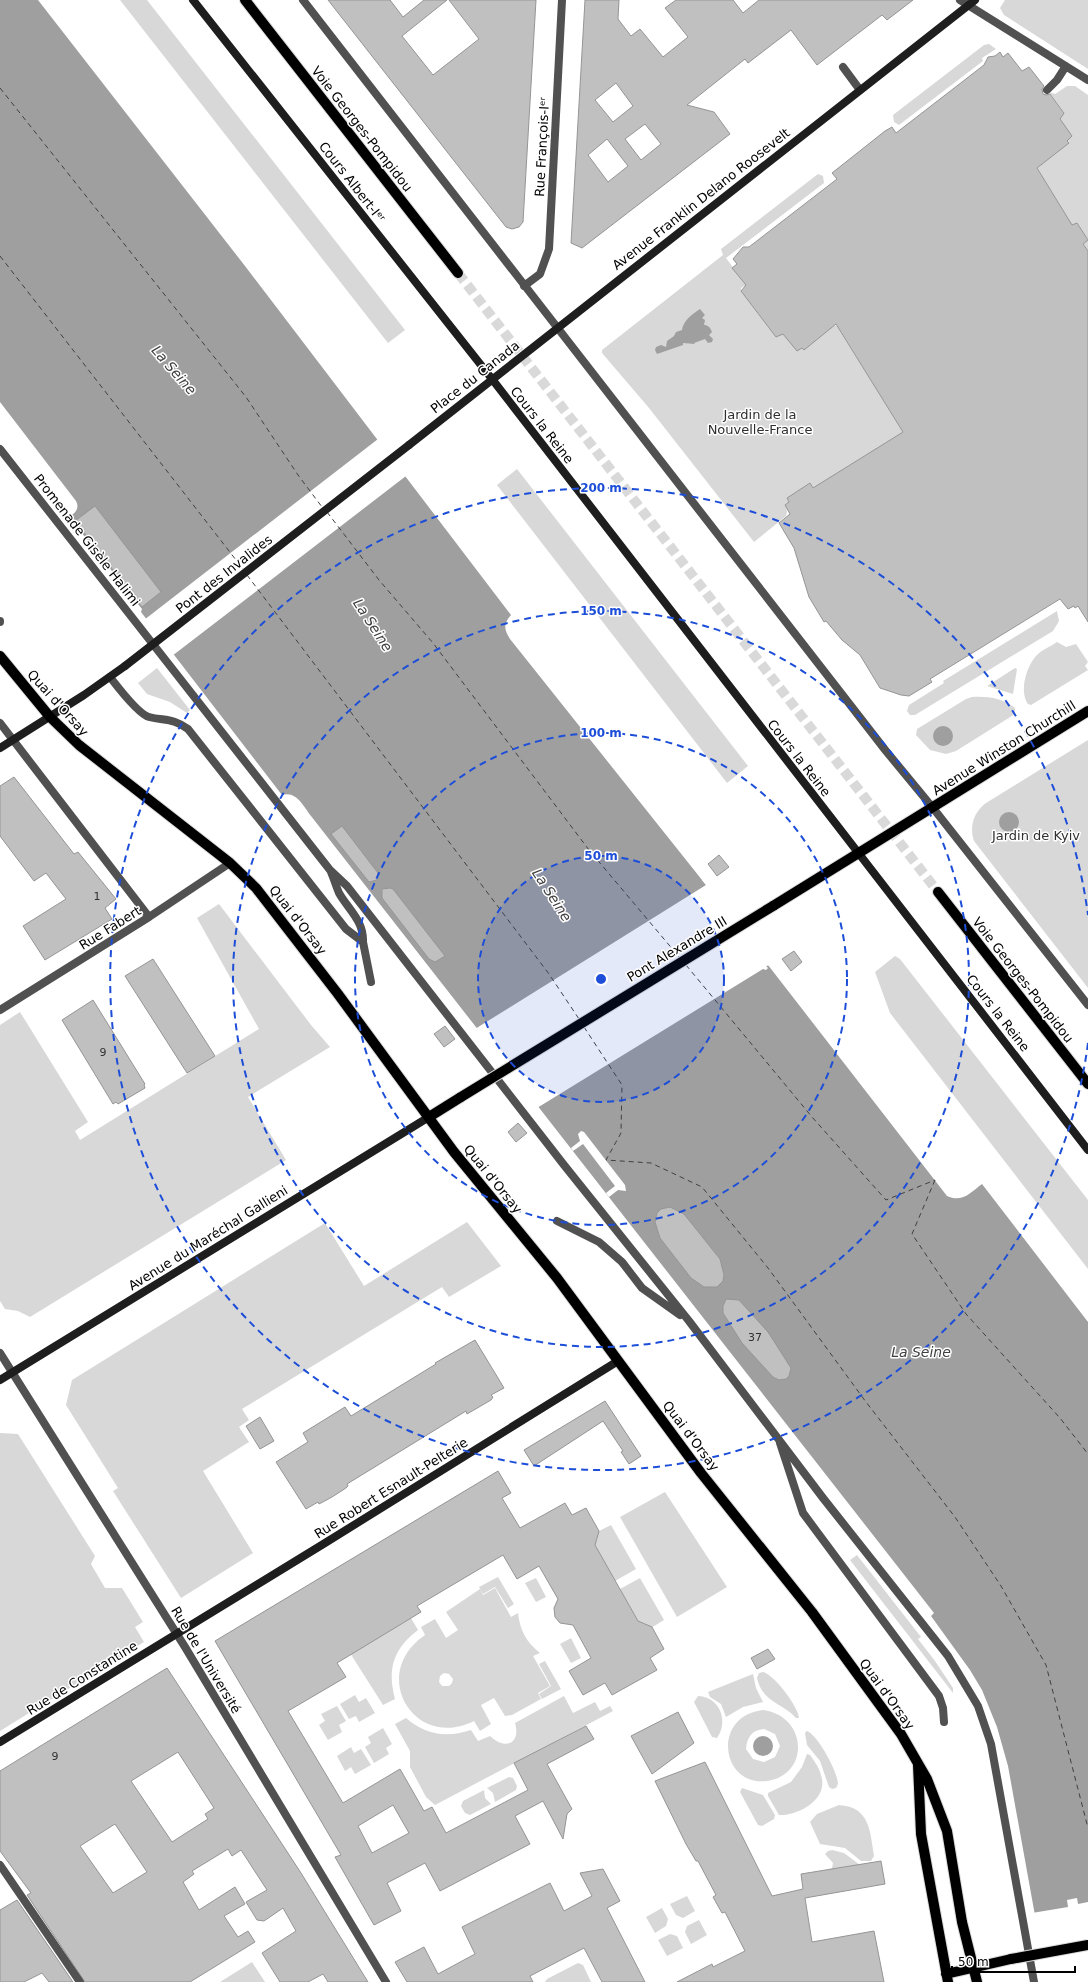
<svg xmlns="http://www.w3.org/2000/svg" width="1088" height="1982" viewBox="0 0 1088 1982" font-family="'DejaVu Sans',sans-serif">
  <rect width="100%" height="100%" fill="#fff"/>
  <path fill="#d8d8d8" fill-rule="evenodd" d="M120,0H147L405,330L388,343Z
    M1005,0H1088V69L1004,15L1000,8Z
    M989,44L996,49L982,58L983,61L899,125L894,122L893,115L984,45Z
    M1067,86H1075L1088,95V251L1083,243L1088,240L1077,223L1072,226L1038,169L1039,165L1069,143L1060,119L1064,112L1049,92L1055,94Z
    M818,174L823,176L824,183L726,258L746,285L741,288V291L776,337L783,334L801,349L833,325L837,326L903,432L813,488L810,483L787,498L789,502L786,504L787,512L786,516L754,542L649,408L602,353V350L723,255L721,249Z
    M517,469L748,766L727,783L497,485Z
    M1057,611L1059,621L1053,631L915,715H910L907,711L909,705L944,683L943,681Z
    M1057,642L1066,647L1076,644L1088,662L1085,666L1088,670L1031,705L1028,704C1019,692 1026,667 1036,656C1041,650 1050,647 1057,642Z
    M157,668L190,710L187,713L170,702L147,694L138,683Z
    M1015,668L1017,669L1013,694L987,686Z
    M972,697C987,696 1003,698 1015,708V714L956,751L946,754L930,750L916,735L917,729L966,699Z
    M1088,740V988L974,841C969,826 974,812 986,803Z
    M219,904L311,1025L330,1047L248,1097L286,1160L30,1317L18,1311L5,1309L0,1301V1025L20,1012L88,1122L75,1131L80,1140L259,1029L197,918Z
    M895,956L900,959L1088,1200V1269L890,1013L875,972Z
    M467,1222L501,1266L449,1297L442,1287L242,1409L249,1420L239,1427L249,1442L203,1471L253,1553L181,1598L113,1491L118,1488L66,1405L72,1380L325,1223L364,1286Z
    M0,1433L18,1434L95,1556L91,1564L105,1588H122L143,1622L135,1627L144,1642L0,1731Z
    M665,1492L727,1587L677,1617L620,1517Z
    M611,1525L636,1569L615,1581L594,1544L597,1540V1532Z
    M857,1555L921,1637L918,1639L935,1661L953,1688V1693L850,1560Z
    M498,1577L514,1604L508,1608L495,1587L483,1594L479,1587Z
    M536,1578L546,1597L536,1602L525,1583Z
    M640,1578L664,1620L651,1628L644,1623H639L620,1589Z
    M495,1588L511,1617L518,1613C520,1630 526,1642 540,1653L533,1656L550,1686L538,1693L541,1699L512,1715L505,1716L494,1698L481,1705L491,1724L480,1731L474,1721C414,1751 368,1674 425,1635L421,1627L435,1619L446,1638L458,1630L446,1612L480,1589L483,1595ZM444,1673L449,1674L453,1679L452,1683L449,1686H442L439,1682L440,1676Z
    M411,1618L418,1630C393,1649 387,1669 395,1699L383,1705L350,1653Z
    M571,1638L581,1658L571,1663L560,1644Z
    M545,1661L561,1689L542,1699L539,1694L551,1686L539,1664Z
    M763,1672C774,1674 799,1708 799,1718H796C781,1702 763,1703 757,1678L759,1673Z
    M753,1674L756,1688L763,1702L743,1707L726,1717L721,1704L710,1697L708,1692Z
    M355,1695L359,1702L366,1698L375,1713L359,1722L356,1716L349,1719L340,1704Z
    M564,1696L573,1713L595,1702L600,1711L610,1706L613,1711L435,1805L426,1797L410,1767V1751L395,1724L406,1718C426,1735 446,1738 471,1730L478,1741L490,1736C506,1751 521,1743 515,1723Z
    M698,1696C720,1697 729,1721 717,1738L712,1737L694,1702Z
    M337,1706L346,1721L339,1725L342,1732L328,1740L319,1725L325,1721L321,1714Z
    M763,1710C808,1716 810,1775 767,1781C721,1787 711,1716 763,1710ZM764,1729L775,1734L780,1746L775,1757L764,1762L753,1759L746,1749C747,1737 752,1730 764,1729Z
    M383,1728L392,1744L386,1748L389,1754L374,1763L365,1747L371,1743L368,1737Z
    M807,1731C818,1735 838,1773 838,1784L836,1788L832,1789L829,1787L820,1761L807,1745L805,1733Z
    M351,1747L354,1753L361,1749L371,1765L355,1774L351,1767L345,1771L337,1756Z
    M807,1754L810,1755C816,1763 824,1775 822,1787C819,1804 795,1816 779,1815L768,1796V1793L791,1782L802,1767Z
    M509,1777L513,1778L517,1786L516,1790L495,1802L493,1793L487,1788Z
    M742,1788L763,1795L775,1815L774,1819L762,1826L758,1825L740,1792Z
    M484,1790L485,1798L491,1804L470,1815L465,1813L461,1806L463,1801Z
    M839,1805C870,1807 870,1831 874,1856L871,1861H861L845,1848L820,1844L810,1822L817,1814Z
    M832,1850L844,1853L860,1865L828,1870L832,1868L833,1863L825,1854L828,1851Z
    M687,1896L695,1911L683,1918L676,1915L670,1904Z
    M662,1908L668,1919L666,1926L655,1933L646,1917Z
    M699,1920L707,1935L691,1944L685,1932L687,1926Z
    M670,1934L677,1936L683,1948L667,1956L658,1940Z
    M252,1962L265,1982H220Z
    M578,1963L583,1965L591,1982H545L547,1979Z"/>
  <path fill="#9f9f9f" d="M0,0H38L245,266L511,615C503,624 504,629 510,639L706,885L947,1196C962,1203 970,1193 982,1184L1088,1322V1982H1047L1008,1766L997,1727L982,1690L970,1670L931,1616L934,1613L311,816C303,806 297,791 282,795L141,612L142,609L69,517C75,513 80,509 76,501L0,402Z
    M700,309L705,315L702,318L705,320L704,325C708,325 710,327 712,332L709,335L713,339L712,342L708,343L705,339L694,343L695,344L683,343V345L657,354L655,350L656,347L661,345L666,347L667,341L674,336L676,332L682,330C683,321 692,314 700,309Z
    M933 736a10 10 0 1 1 20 0a10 10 0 1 1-20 0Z
    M999 822a10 10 0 1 1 20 0a10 10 0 1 1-20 0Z
    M753 1746a10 10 0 1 1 20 0a10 10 0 1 1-20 0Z"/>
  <path fill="#fff" d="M378,439L406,476L172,656L144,620Z
    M704,878L771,965L766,966L768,968L766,970L763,969L537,1108L475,1029L706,885L702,880Z
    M581,1131L584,1132L625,1185L626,1191L618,1190L609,1197L606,1193L615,1186L583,1144L573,1151L571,1148L580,1141L578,1134Z
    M1077,1898L1078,1904L1088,1902V1982H1045L1032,1913L1068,1907L1067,1900Z"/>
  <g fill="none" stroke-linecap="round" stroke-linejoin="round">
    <path stroke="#404040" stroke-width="1" stroke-dasharray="5 4" stroke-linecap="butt" d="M0,88L246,397L298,475L322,507
      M0,256L243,569
      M327,512L379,580L433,643L589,850L680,958
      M247,575L549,974L579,1019
      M686,965L812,1117L886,1200L935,1180
      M584,1027L622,1085L621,1133L606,1160L651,1163L702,1187L768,1268L866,1402L955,1517L1001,1586L1046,1665L1088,1828
      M935,1180L912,1234L966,1314L1060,1418L1088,1454"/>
  </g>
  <path fill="#c0c0c0" stroke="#959595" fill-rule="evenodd" d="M328,0H390L403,17L424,0H447L402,36L433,75L479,39L449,0H536L523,222L519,227L512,229L506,227Z
    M585,0H619L618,19L631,36L640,29L663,57L688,37L665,8L676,0H733L743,13L759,0H913L887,20L882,15L817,65L791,30L748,63L745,59L687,105L714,112L730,134L582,248L571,243ZM616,83L633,106L613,122L595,100ZM645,124L661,144L641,160L625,139ZM607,139L628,166L608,182L588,155Z
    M1000,52L1003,57L1008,53L1022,71L1029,67L1044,86L1042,89L1043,94L1046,95L1050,94L1064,113L1060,119L1072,136L1067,141L1069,143L1037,168L1072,225L1077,223L1088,240L1083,244L1088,251V622L1078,606L1075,608L1074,606L1068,609L1060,599L930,679L932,682L909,696L901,695L880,688L860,655L842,640L826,621L824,622L809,597L794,548L779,523L790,514L785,505L789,502L787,498L810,483L813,488L903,432L836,324L804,350L802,348L797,351L783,334L776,337L741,291L746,285L732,268L737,264L733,259L743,247H749L837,179L832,173L885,131L892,127L896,133L984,65L988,57L995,56Z
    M95,506L161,592L142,607L75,521Z
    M14,777L74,854L78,852L116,899L105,908L112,919L45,960L23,926L66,899L46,873L34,881L0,836V786Z
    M342,826L378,873L377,880L369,882L331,834Z
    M719,855L729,867L717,876L708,864Z
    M390,888L393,889L445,956L435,962L429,959L382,898V889Z
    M794,951L802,962L791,971L782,959Z
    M153,959L215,1056L187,1073L125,976Z
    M93,1000L145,1084L144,1085L145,1088L118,1104L116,1102L113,1104L62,1020Z
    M445,1026L455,1039L444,1047L434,1034Z
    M518,1123L527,1133L516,1142L508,1132Z
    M670,1207L684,1214L720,1259L724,1275L723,1281L717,1287H704L691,1278L660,1238L655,1222L657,1213L661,1209Z
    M726,1299L739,1300L768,1332L791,1368L789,1376L786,1379L779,1380L773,1377L742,1343L723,1313V1306Z
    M475,1340L504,1388L491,1395L493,1397L491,1400L467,1414L466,1411L347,1484L348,1486L346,1488L332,1497L319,1504L318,1502L306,1509L276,1462L308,1442L303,1433L345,1407L351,1416L436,1364L435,1363Z
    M605,1401L641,1456L629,1464L621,1452L623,1451L603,1421L534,1466L524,1450Z
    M260,1417L274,1441L260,1449L246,1426Z
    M498,1471L511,1493L502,1498L520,1528L565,1503L572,1515L586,1508L599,1531L595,1545L638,1621L652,1627L664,1649L650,1658L657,1670L612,1695L605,1683L583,1695L569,1671L591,1658L573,1625L560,1623L555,1617L554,1608L558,1599L539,1566L517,1579L503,1555L417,1606L421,1612L337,1663L346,1677L288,1711L343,1803L400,1769L424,1811L432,1807L446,1833L528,1790L514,1763L586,1726L594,1739L547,1764L572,1809L567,1814L563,1839L543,1801L515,1816L530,1844L440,1891L425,1863L387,1883L401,1911L374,1925L335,1857L341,1855L215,1641ZM393,1805L409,1833L372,1853L358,1826Z
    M768,1649L775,1659L757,1669L751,1658Z
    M167,1668L301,1873L368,1982H328L323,1974L308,1982H280L262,1953L296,1931L283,1908L264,1921L257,1920L246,1902L267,1890L241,1850L232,1856L228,1849L192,1871L194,1874L183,1882L199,1910L235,1887L245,1904L224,1916L238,1937L248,1931L255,1942L190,1982H85L27,1895L31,1893L0,1851V1771ZM178,1752L214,1808L205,1814L208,1819L172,1842L131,1781ZM115,1824L147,1872L113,1893L80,1846Z
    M678,1712L694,1743L652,1774L631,1736Z
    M705,1762L772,1896L803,1889L801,1874L881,1861L885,1884L805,1898L812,1942L874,1931L884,1982H677L712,1964L713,1967L745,1951L725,1912L722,1913L713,1897L716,1895L698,1861H696L686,1844L655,1781Z
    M603,1869L620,1901L607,1908L645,1982H602L584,1948L530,1976L533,1982H407L395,1962L424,1947L438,1974L475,1954L462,1927L550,1883L564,1911L592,1896L580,1873Z
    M17,1900L73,1982H49L42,1973L24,1982H0V1910Z"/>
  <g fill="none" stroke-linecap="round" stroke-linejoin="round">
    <path stroke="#d9d9d9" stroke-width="10" stroke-dasharray="10 5" stroke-linecap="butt" d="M458,273L938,892"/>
    <g stroke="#dbdbdb" stroke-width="12">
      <path id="primary" d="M245,0L458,273
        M0,656L50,717L79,745L230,863L256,888L338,994L454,1152L557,1278L701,1473L812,1612L901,1734L927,1779L947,1831L962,1922L977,1982
        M938,892L1088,1084
        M773,906L1088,711
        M429,1117L461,1097
        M918,1765L921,1834L948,1982
        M946,1974L1011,1959"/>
    </g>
    <path stroke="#515151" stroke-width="8" d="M303,0L886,751L933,808L1088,1005
      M960,0L1088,80
      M843,67L860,90
      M1047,90L1057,80L1066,66
      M524,286L540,274L549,249L562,0
      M0,449L330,870L347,886L564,1165L689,1321L823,1498L948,1656L978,1706L991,1744L1034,1982
      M0,621V622
      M110,677C117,686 138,714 149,717C165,721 173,718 188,729L346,929L363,942C364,921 348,909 339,893C336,886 334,879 331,872
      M0,723L149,917
      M363,942L371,982
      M0,1010L149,917L230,863
      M557,1221L599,1242L622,1262L642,1288L680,1315
      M0,1353L185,1647L386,1982
      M780,1443L803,1513L939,1696L943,1708L944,1722
      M0,1865L80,1982"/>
    <path stroke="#1e1e1e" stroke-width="8" d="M193,0L492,379L1088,1150
      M409,445L975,0
      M0,748L84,695L125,666
      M0,1380L429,1117
      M0,1742L325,1543L618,1361"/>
    <use href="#primary" stroke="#000" stroke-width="10"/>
    <g stroke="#dbdbdb" stroke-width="12" stroke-linecap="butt">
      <path id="primary-bridge" d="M461,1097L773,906
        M1011,1959L1088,1945"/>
    </g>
    <path stroke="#1e1e1e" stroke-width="8" d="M125,666L409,445"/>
    <use href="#primary-bridge" stroke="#000" stroke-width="10"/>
  </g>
  <circle cx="601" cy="979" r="123" fill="#1d4ed8" fill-opacity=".12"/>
  <g fill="none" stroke="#1d4ed8" stroke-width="2" stroke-dasharray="7 5">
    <circle cx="601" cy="979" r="123"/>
    <circle cx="601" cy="979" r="246"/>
    <circle cx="601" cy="979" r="368"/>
    <path d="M1088 1043A491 491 0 1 1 1088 915"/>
  </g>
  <g text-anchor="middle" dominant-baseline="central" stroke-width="3" stroke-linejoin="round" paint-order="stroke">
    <g font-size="11" fill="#303030">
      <text x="97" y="896">1</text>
      <text x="103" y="1052">9</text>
      <text x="755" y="1337">37</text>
      <text x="55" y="1756">9</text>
    </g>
    <g font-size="13" fill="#000" stroke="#fff">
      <text transform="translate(362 129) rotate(52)">Voie Georges-Pompidou</text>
      <text transform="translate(542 147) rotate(-87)">Rue François-Iᵉʳ</text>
      <text transform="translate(352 182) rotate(52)">Cours Albert-Iᵉʳ</text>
      <text transform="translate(701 199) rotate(-38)">Avenue Franklin Delano Roosevelt</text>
      <text transform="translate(475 377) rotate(-38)">Place du Canada</text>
      <text transform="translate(542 425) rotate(52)">Cours la Reine</text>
      <text transform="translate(87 540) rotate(52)">Promenade Gisèle Halimi</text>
      <text transform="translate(224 574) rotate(-38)">Pont des Invalides</text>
      <text transform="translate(58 703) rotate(48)">Quai d'Orsay</text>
      <text transform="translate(1004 748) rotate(-32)">Avenue Winston Churchill</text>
      <text transform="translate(799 758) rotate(52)">Cours la Reine</text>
      <text transform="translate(298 920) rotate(52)">Quai d'Orsay</text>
      <text transform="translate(110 928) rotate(-32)">Rue Fabert</text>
      <text transform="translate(677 949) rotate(-31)">Pont Alexandre III</text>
      <text transform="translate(1023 980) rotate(52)">Voie Georges-Pompidou</text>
      <text transform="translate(998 1013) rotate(52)">Cours la Reine</text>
      <text transform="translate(493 1179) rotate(51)">Quai d'Orsay</text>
      <text transform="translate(208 1238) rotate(-32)">Avenue du Maréchal Gallieni</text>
      <text transform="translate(691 1436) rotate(53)">Quai d'Orsay</text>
      <text transform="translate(391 1488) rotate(-32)">Rue Robert Esnault-Pelterie</text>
      <text transform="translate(206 1660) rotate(59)">Rue de l'Université</text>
      <text transform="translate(82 1678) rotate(-32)">Rue de Constantine</text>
      <text transform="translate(887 1694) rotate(54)">Quai d'Orsay</text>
    </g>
    <g font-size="13" fill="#2f2f2f" stroke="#fff">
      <text x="760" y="414">Jardin de la<tspan x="760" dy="15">Nouvelle-France</tspan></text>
      <text x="1036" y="835">Jardin de Kyiv</text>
    </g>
    <g font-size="14" font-style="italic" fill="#404040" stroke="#fff">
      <text transform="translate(174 370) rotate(49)">La Seine</text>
      <text transform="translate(373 625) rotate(57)">La Seine</text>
      <text transform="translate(552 895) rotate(57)">La Seine</text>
      <text x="921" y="1352">La Seine</text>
    </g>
  </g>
  <circle cx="601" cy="979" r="6" fill="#1d4ed8" stroke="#fff" stroke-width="2"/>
  <g font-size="12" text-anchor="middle" font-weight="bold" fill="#1d4ed8" stroke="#fff" stroke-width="3" stroke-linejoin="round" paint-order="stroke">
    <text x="601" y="492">200 m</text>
    <text x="601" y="615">150 m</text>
    <text x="601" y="737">100 m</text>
    <text x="601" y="860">50 m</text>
  </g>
  <path d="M952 1966v6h123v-6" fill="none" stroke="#000000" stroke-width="2"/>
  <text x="958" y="1966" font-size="12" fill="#000000" stroke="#ffffff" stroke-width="3" paint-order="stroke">50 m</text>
</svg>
